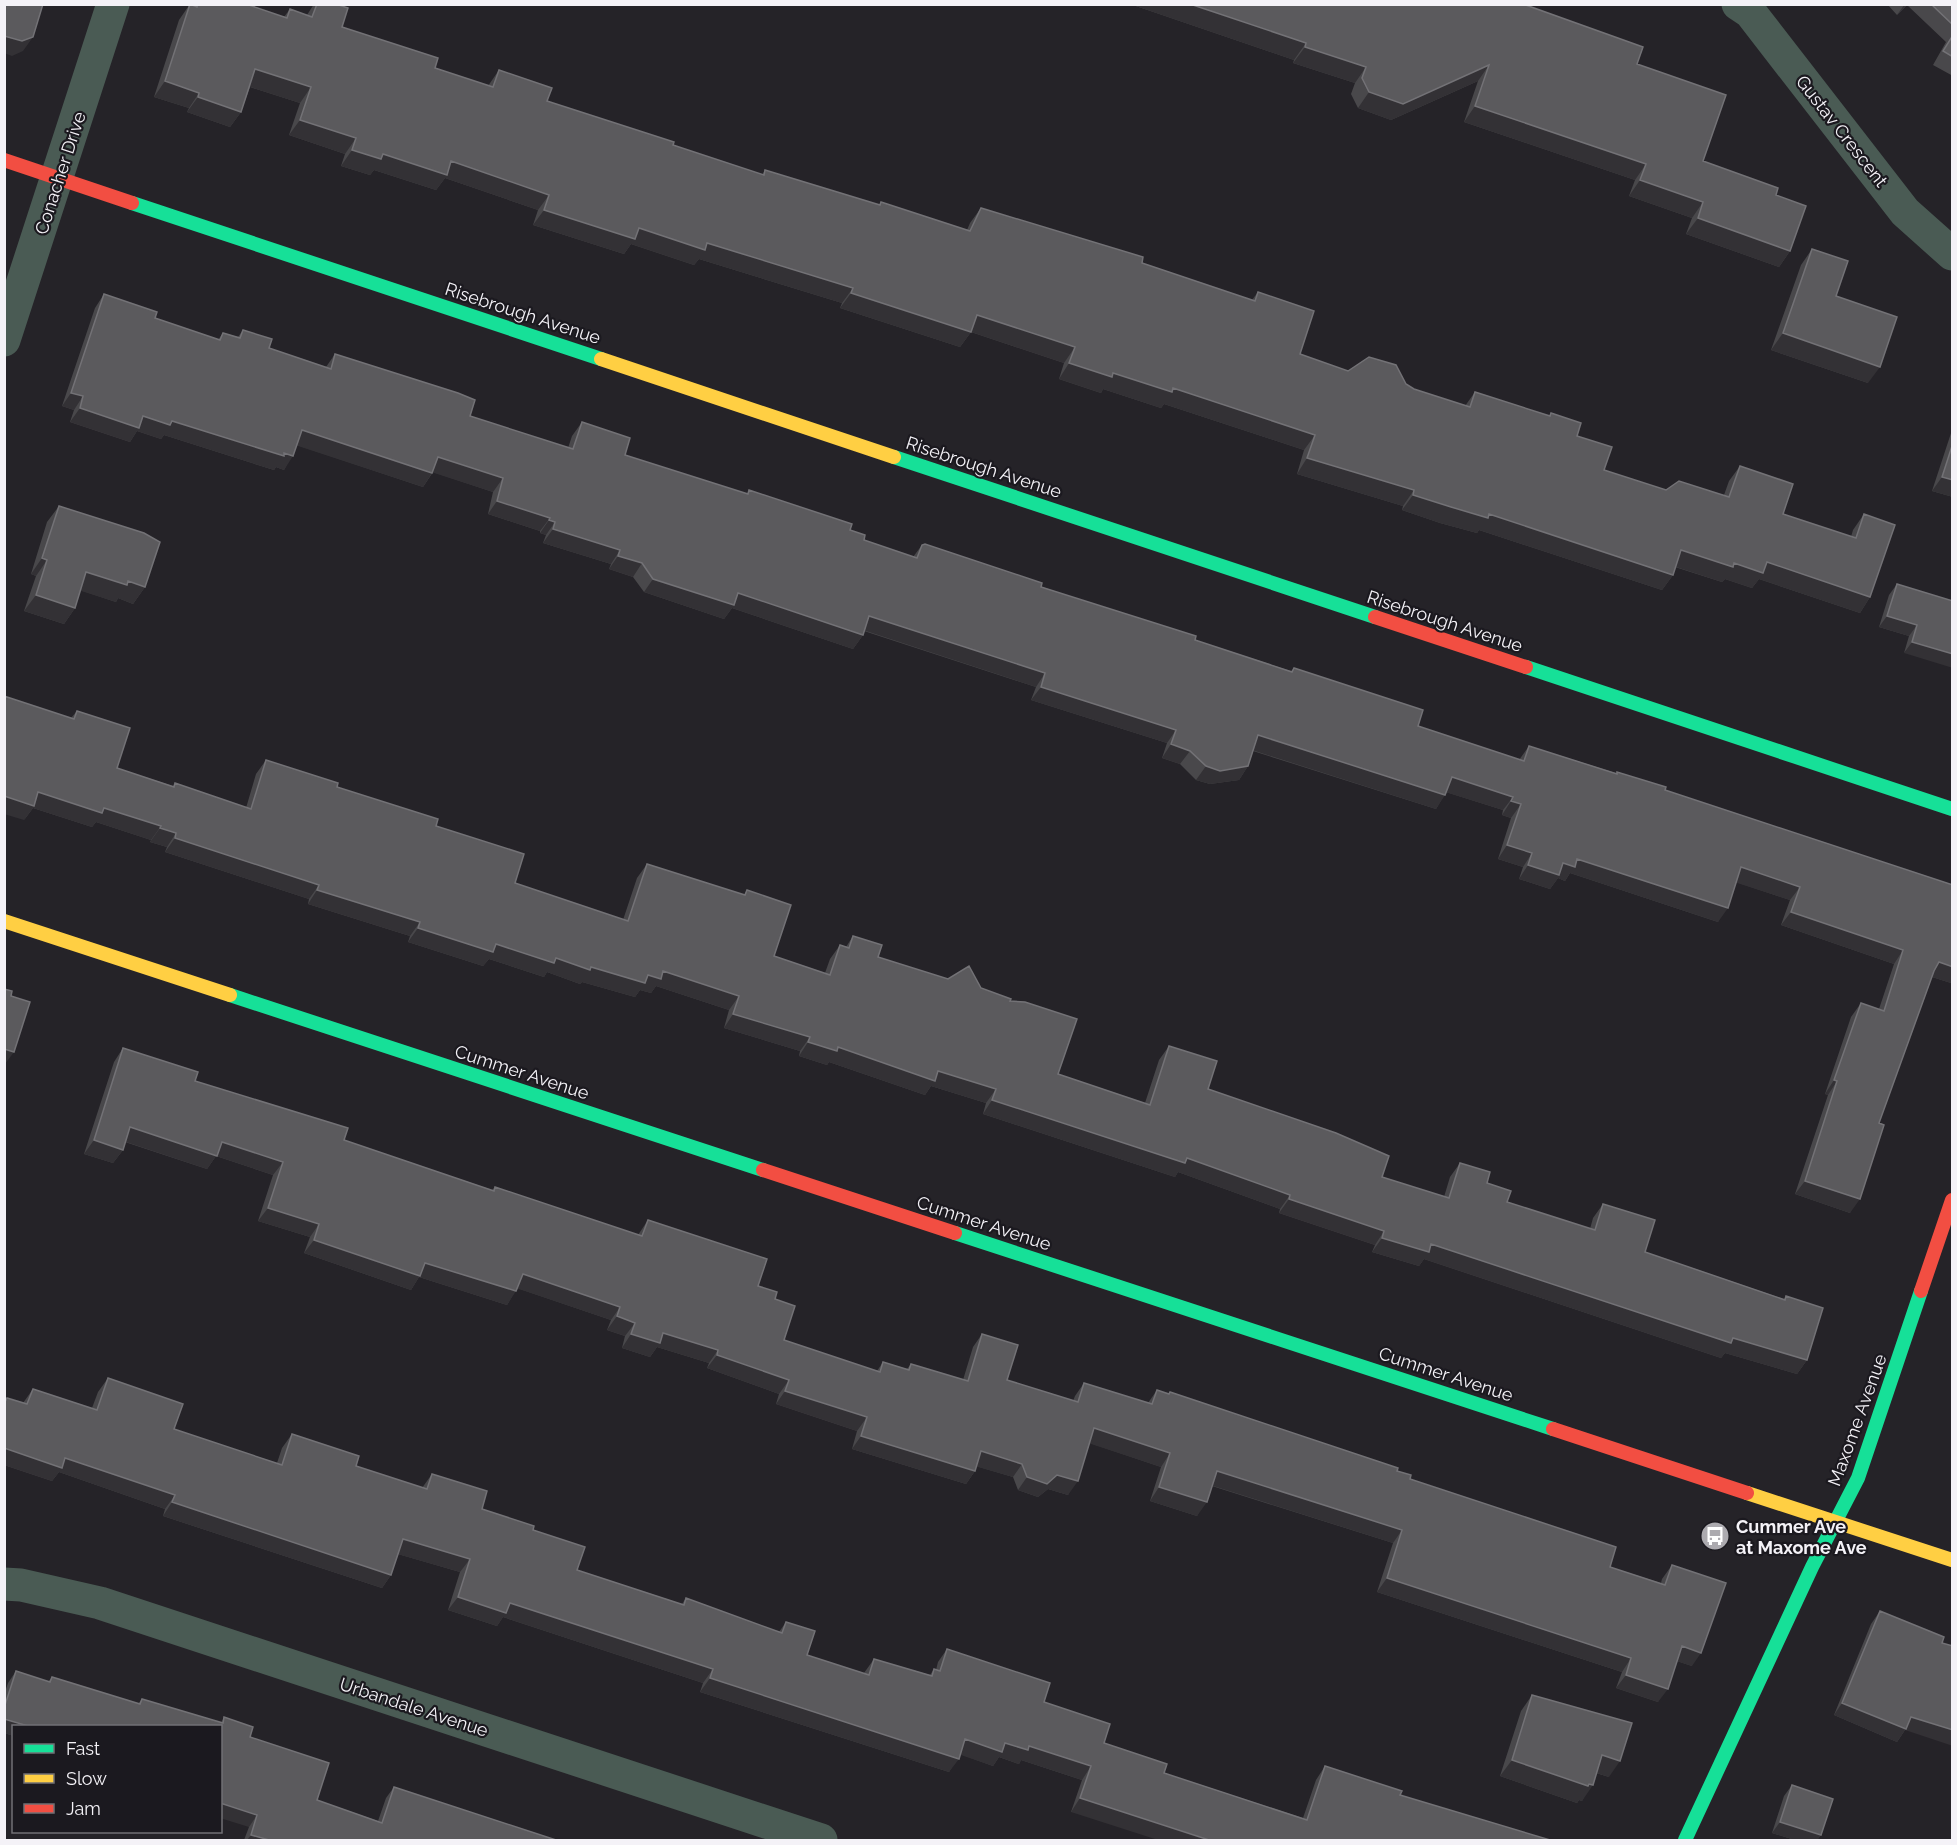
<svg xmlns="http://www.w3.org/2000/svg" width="1957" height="1845" viewBox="0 0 1957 1845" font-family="Raleway,sans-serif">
  <rect width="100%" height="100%" fill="#252328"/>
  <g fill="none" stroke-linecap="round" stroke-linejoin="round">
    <path stroke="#4a5b54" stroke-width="33" d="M1738,4L1750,12L1905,212L1952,254
      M4,340L113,4
      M4,1584L21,1585L100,1603L821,1840"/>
    <path stroke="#16e098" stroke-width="14" d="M132,203L601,359
      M894,457L1375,617
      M1526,667L1952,809
      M230,995L763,1170
      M955,1233L1553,1429
      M1685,1840L1812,1567L1858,1478L1921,1291"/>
    <path stroke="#ffcf43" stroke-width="14" d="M601,359L894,457
      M4,921L230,995
      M1747,1493L1952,1560"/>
    <path stroke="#f24e42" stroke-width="14" d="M4,160L132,203
      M1375,617L1526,667
      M763,1170L955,1233
      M1921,1291L1952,1200
      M1553,1429L1747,1493"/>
  </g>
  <path fill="#49484b" d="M190,4L192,5L193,4H246L284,17L290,9L307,15L314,4H336L342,27L435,68L488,86L499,70L547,101L673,145L762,175L765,170L879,205L881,202L967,230L970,223L981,208L1252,300L1258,292L1300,354L1348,371L1406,384L1414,389L1465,406L1475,392L1549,416L1551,413L1577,436L1604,470L1666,490L1724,495L1729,481L1740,466L1783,514L1851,537L1853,530L1864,514L1870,597L1860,613L1759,579L1752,588L1725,579L1722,582L1675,567L1673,575L1662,590L1479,530L1477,533L1440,523L1402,510L1403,506L1297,474L1304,450L1164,404L1161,408L1103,389L1101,393L1059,379L1064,363L971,332L960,347L840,308L842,303L699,259L694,265L631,244L624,254L533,225L538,210L445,178L436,190L374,170L370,175L341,166L345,154L289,135L300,103L250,87L241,112L230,127L187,112L189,108L154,97L179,20Z
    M1130,4L1637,64L1703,161L1776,195L1790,251L1779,267L1686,234L1692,218L1629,196L1635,180L1464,122L1478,81L1391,120L1358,108L1351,94L1355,83L1293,63L1294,60Z
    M1887,4H1953V76L1933,65L1946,42L1907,5L1897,15Z
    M1812,249L1836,296L1868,383L1771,350L1801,265Z
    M104,294L155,318L218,340L223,333L238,337L243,330L269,348L326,367L335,354L470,416L568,448L572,436L582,422L625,455L747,494L749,490L850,530L864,540L913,557L922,545L1195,640L1291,671L1294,668L1418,726L1519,760L1529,746L1616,773L1617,772L1665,790L1953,885V981L1951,983L1932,977L1879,1123L1850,1213L1795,1194L1828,1095L1825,1094L1851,1017L1861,1003L1879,1009L1894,964L1781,925L1790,900L1736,882L1718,922L1570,873L1565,881L1558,878L1550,889L1519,879L1523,867L1498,859L1511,818L1502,815L1503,810L1446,792L1436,809L1253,751L1248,766L1239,780L1210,784L1196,780L1180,764L1162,758L1167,743L1031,700L1036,687L864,631L863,635L853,649L732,608L724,619L644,592L633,577L609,569L611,564L543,543L546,535L540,533V531L488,514L493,492L433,472L423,487L297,445L284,470L276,467L274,470L164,435L161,439L137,431L130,442L70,422L74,410L62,406L95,308Z
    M1953,427V497L1932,491Z
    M59,506L145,587L133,604L118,598L116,602L80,590L75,608L64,624L24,611L36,576L31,574L47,522Z
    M1897,584L1953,601L1904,653L1909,636L1879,627L1889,595Z
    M77,711L117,768L173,786L175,783L246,808L256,774L266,760L436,826L515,883L623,920L637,878L647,864L744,895L747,890L774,956L825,973L830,959L840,945L846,947L853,936L878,957L948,979L981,988L1010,1001L1058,1074L1145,1103L1159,1060L1169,1046L1208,1089L1382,1177L1444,1197L1450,1177L1460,1163L1487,1183L1507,1202L1590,1229L1593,1218L1603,1204L1645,1252L1784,1299L1786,1296L1807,1360L1797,1374L1725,1353L1721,1358L1424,1259L1419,1266L1372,1252L1375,1245L1279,1213L1280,1209L1178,1172L1175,1177L983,1114L986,1103L931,1086L925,1095L829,1062L827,1065L799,1056L800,1051L724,1028L729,1010L656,986L651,993L640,990L635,997L582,982L580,984L547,972L544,977L489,959L483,966L408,942L410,936L308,904L309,899L165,852L167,847L150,842L151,840L96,822L92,827L33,808L24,820L71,718Z
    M123,1048L195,1081L344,1140L492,1190L495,1187L638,1235L648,1220L758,1286L775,1299L784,1340L877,1371L883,1362L907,1369L911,1364L963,1380L973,1347L982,1334L1007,1380L1073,1401L1075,1396L1084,1383L1148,1403L1157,1390L1397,1471L1410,1479L1610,1567L1661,1583L1662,1579L1672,1565L1692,1666L1677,1661L1658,1702L1616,1688L1622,1672L1377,1592L1393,1543L1212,1486L1197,1516L1150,1501L1161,1467L1090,1443L1068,1495L1048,1489L1038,1497L1018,1490L1013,1477L976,1466L975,1471L966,1484L852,1449L857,1431L776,1404L779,1394L707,1368L709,1363L657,1347L650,1357L622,1348L625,1336L607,1330L611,1320L517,1288L507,1305L419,1277L411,1290L304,1253L310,1237L258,1221L273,1175L216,1156L207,1169L125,1142L123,1150L113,1163L84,1154L114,1062Z
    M108,1378L174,1429L277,1463L282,1448L292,1434L356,1466L422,1488L432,1474L482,1509L533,1530L577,1570L682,1604L686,1598L779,1632L786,1622L807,1655L864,1673L874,1659L930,1675L934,1669L936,1670L938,1662L947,1649L1044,1702L1104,1743L1164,1773L1303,1818L1316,1780L1325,1766L1400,1795L1550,1840L1071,1812L1082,1780L1021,1760L1019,1764L999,1757L993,1766L960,1754L949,1772L700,1692L703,1683L503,1617L497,1626L448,1610L460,1572L398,1554L391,1575L382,1588L163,1516L165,1509L59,1472L52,1481L4,1465V1401L7,1398L23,1403L33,1389L92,1408L98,1392Z
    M1880,1611L1905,1730L1897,1742L1834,1715L1871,1624Z
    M16,1671L48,1682L52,1677L138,1704L142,1699L221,1723L224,1717L250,1737L317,1800L378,1821L386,1798L394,1787L556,1840H244L249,1827L220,1726L14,1736L4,1733V1695L8,1683Z
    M1532,1695L1609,1777L1596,1773L1582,1801L1579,1800L1577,1803L1500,1776L1521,1711Z
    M1792,1785L1821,1835L1817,1840H1795L1772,1833L1784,1796Z"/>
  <path fill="#333135" d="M1130,4H1190L1306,43L1294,60Z
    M1905,4H1907L1897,15Z
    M4,36L33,37L23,51L12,56L4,53Z
    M1305,47L1366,67L1355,83L1293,63Z
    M1489,65L1478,81L1391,120L1358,108L1369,92Z
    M255,69L311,87L300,103L244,85Z
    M165,81L199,93L189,108L154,97Z
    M198,97L241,112L230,127L187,112Z
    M1475,106L1646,164L1635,180L1464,122Z
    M300,120L356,138L345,154L289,135Z
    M352,150L451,161L549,195L538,210L445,178L436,190L374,170L370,175L341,166Z
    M1640,180L1703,202L1692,218L1629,196Z
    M544,210L639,228L707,243L853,288L842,303L699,259L694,265L631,244L624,254L533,225Z
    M1698,218L1790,251L1779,267L1686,234Z
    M851,293L977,315L1075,347L1064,363L971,332L960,347L840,308Z
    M1783,333L1880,367L1868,383L1771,350Z
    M1069,363L1173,388L1315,435L1304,450L1164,404L1161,408L1103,389L1101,393L1059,379Z
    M71,393L83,396L74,410L62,406Z
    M80,408L172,421L293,456L284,470L276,467L274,470L164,435L161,439L137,431L130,442L70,422Z
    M302,430L432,473L423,487L292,444Z
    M438,457L503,478L493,492L428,471Z
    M1307,458L1414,490L1403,506L1297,474Z
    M1942,477L1953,480V497L1932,491Z
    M1413,495L1489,514L1673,575L1662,590L1479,530L1477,533L1440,523L1402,510Z
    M497,501L550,518L540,531L488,514Z
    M549,520L555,522L546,535L540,533Z
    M553,529L620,550L611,564L543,543Z
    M1681,550L1734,563L1767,562L1870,597L1860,613L1759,579L1752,588L1725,579L1722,582L1670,565Z
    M618,556L642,563L633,577L609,569Z
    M42,558L47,560L36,576L31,574Z
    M86,572L128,581L145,587L133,604L118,598L116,602L75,589Z
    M653,579L738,593L863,635L853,649L732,608L724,619L644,592Z
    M36,595L75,608L64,624L24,611Z
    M869,616L1045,673L1036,687L860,629Z
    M1887,616L1917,625L1909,636L1879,627Z
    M1912,642L1953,654V668L1904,653Z
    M1041,687L1176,730L1167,743L1031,700Z
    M1258,735L1445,795L1436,809L1249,749Z
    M1171,744L1190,751L1180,764L1162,758Z
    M1206,766H1248L1239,780L1210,784L1196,780Z
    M1452,777L1513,797L1503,810L1442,791Z
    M38,792L104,808L161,826L151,840L96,822L92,827L33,808L24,820L4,814V796Z
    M1511,801L1521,804L1511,818L1502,815Z
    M160,828L176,833L167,847L150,842Z
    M175,838L319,885L309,899L165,852Z
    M1507,845L1532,853L1523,867L1498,859Z
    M1577,859L1728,908L1718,922L1570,873L1565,881L1558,878L1550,889L1519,879L1528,865L1563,863Z
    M1741,867L1800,887L1790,900L1731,881Z
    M317,890L420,922L410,936L308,904Z
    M1791,912L1903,950L1894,964L1781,925Z
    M418,928L496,944L556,958L591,967L648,975L663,971L739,996L729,1010L656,986L651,993L640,990L635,997L582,982L580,984L547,972L544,977L489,959L483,966L408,942Z
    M1939,962L1953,967V981L1951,983L1929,976Z
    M733,1014L810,1037L800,1051L724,1028Z
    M808,1042L838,1047L938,1071L996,1089L986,1103L931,1086L925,1095L829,1062L827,1065L799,1056Z
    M4,1049L14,1052L5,1064H4Z
    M1834,1080L1837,1081L1828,1095L1825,1094Z
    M992,1100L1187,1158L1290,1195L1280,1209L1178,1172L1175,1177L983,1114Z
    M130,1127L222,1142L283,1162L273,1175L216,1156L207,1169L120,1140Z
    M94,1140L123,1150L113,1163L84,1154Z
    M1805,1181L1860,1199L1850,1213L1795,1194Z
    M1289,1199L1384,1231L1375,1245L1279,1213Z
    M268,1208L319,1224L310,1237L258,1221Z
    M1382,1238L1431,1244L1733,1338L1807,1360L1797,1374L1725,1353L1721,1358L1424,1259L1419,1266L1372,1252Z
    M314,1240L425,1263L516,1291L507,1305L419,1277L411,1290L304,1253Z
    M523,1274L620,1307L611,1320L513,1287Z
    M617,1316L635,1323L625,1336L607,1330Z
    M663,1333L718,1350L709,1363L657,1347L650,1357L622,1348L631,1334Z
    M717,1355L789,1380L779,1394L707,1368Z
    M785,1391L867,1417L857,1431L776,1404Z
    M1094,1428L1170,1453L1161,1467L1085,1442Z
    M861,1436L975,1471L966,1484L852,1449Z
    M4,1448L65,1458L175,1495L165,1509L59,1472L52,1481L4,1465Z
    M981,1451L1022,1464L1013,1477L971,1465Z
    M1217,1471L1402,1530L1393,1543L1207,1484Z
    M1057,1475L1078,1481L1068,1495L1048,1489L1038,1497L1018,1490L1027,1477Z
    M1159,1487L1207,1502L1197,1516L1150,1501Z
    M172,1502L391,1575L382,1588L163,1516Z
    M403,1539L470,1559L460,1572L394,1553Z
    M1387,1578L1631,1658L1622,1672L1377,1592Z
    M458,1597L510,1603L713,1669L703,1683L503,1617L497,1626L448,1610Z
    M1682,1646L1701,1653L1692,1666L1673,1660Z
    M1626,1675L1668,1689L1658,1702L1616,1688Z
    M710,1678L959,1759L949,1772L700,1692Z
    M1842,1703L1911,1717L1953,1730V1746L1905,1730L1897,1742L1834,1715Z
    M4,1719L28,1726H14V1736L4,1733Z
    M965,1739L1029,1746L1091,1766L1082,1780L1021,1760L1019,1764L999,1757L993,1766L955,1753Z
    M1602,1755L1620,1761L1609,1777L1590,1771Z
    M1512,1760L1589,1784L1593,1785L1582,1801L1579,1800L1577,1803L1500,1776Z
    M1080,1798L1209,1840H1158L1071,1812Z
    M220,1803L257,1815L249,1827L220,1818Z
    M1780,1822L1821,1835L1817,1840H1800L1801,1839L1800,1840H1795L1772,1833Z
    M251,1835L269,1840H247Z"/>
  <path fill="#5b5a5d" stroke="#737276" stroke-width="1.5" d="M4,4H43L33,37L22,41L4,36Z
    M190,4L197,7L198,4H246L287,18L290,9L312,17L317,4H336L348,8L342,27L438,58L435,68L493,87L499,70L552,88L547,101L674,142L673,145L764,175L765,170L880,205L881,202L970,231L981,208L1143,257L1142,263L1255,301L1258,292L1314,311L1300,354L1348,371L1369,357L1396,365L1406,384L1414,389L1470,407L1475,392L1550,416L1551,413L1581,423L1577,436L1612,447L1604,470L1666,490L1679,481L1729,497L1740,466L1793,484L1783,514L1856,538L1864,514L1895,525L1870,597L1767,562L1763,573L1734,563L1733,567L1681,550L1673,575L1489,514L1488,518L1451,507L1413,495L1414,490L1307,458L1315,435L1173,388L1172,392L1113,373L1112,377L1069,363L1075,347L977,315L971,332L851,293L853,288L707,243L705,250L639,228L635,239L544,210L549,195L451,161L447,175L383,154L381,159L352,150L356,138L300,120L311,87L255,69L241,112L198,97L199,93L165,81Z
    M1190,4H1523L1643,47L1637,64L1726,95L1703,161L1778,188L1776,195L1806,206L1790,251L1698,218L1703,202L1640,180L1646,164L1475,106L1489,65L1403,104L1369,92L1362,78L1366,67L1305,47L1306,43Z
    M1931,4H1953V25Z
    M1953,35V57L1943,51Z
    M1812,249L1848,261L1836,296L1897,317L1880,367L1783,333Z
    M104,294L157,312L155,318L220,340L223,333L240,338L243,330L272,339L269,348L331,369L335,354L458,393L475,400L470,416L573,449L582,422L630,438L625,455L748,494L749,490L852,524L850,530L865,535L864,540L917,558L922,545L925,544L1042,583L1041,587L1196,636L1195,640L1292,672L1294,668L1423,710L1418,726L1524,761L1529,746L1617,774V772L1666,787L1665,790L1953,885V967L1939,962L1934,971L1879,1123L1884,1125L1860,1199L1805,1181L1837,1081L1834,1080L1861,1003L1884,1011L1903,950L1791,912L1800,887L1741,867L1728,908L1577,859L1575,867L1563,863L1559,875L1528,865L1532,853L1507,845L1521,804L1511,801L1513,797L1452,777L1445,795L1258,735L1248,766L1220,771L1206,766L1190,751L1171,744L1176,730L1041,687L1045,673L869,616L863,635L738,593L734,605L653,579L642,563L618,556L620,550L553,529L555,522L549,520L550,518L497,501L503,478L438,457L432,473L302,430L293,456L284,453V456L172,421L170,425L143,416L139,428L80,408L83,396L71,393Z
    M1953,443V480L1942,477Z
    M59,506L144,533L160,542L145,587L128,581L127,585L86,572L75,608L36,595L47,560L42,558Z
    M1897,584L1953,601V654L1912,642L1917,625L1887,616Z
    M4,696L74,719L77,711L130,728L117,768L174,787L175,783L251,809L266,760L338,783L337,787L438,819L436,826L524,854L515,883L628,921L647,864L745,895L747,890L791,905L774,956L830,975L840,945L849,948L853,936L882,945L878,957L948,979L969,966L981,988L1011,999L1010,1001L1025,1002L1077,1019L1058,1074L1150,1105L1169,1046L1217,1061L1208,1089L1336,1133L1389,1156L1382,1177L1449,1198L1460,1163L1490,1172L1487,1183L1511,1191L1507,1202L1595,1230L1603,1204L1655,1220L1645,1252L1785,1300L1786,1296L1823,1308L1807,1360L1733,1338L1731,1343L1431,1244L1429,1252L1382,1238L1384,1231L1289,1199L1290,1195L1187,1158L1185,1163L992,1100L996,1089L938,1071L935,1081L838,1047L837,1051L808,1042L810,1037L733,1014L739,996L663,971L661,979L648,975L645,983L591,967L590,970L556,958L554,963L496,944L493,952L418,928L420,922L317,890L319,885L175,838L176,833L160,828L161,826L104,808L102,813L38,792L34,806L4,796Z
    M4,989L12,991L11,996L30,1002L14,1052L4,1049Z
    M123,1048L198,1072L195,1081L348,1128L344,1140L494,1191L495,1187L642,1236L648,1220L767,1259L758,1286L777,1292L775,1299L795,1306L784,1340L880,1372L883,1362L909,1370L911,1364L968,1381L982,1334L1018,1345L1007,1380L1078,1402L1084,1383L1152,1404L1157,1390L1169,1394L1170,1392L1398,1468L1397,1471L1411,1475L1410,1479L1616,1547L1610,1567L1665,1585L1672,1565L1726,1583L1701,1653L1682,1646L1668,1689L1626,1675L1631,1658L1387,1578L1402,1530L1217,1471L1207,1502L1159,1487L1170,1453L1094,1428L1078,1481L1057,1475L1047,1484L1027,1477L1022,1464L981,1451L975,1471L861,1436L867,1417L785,1391L789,1380L717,1355L718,1350L663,1333L660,1343L631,1334L635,1323L617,1316L620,1307L523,1274L516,1291L425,1263L420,1276L314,1240L319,1224L268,1208L283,1162L222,1142L217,1156L130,1127L123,1150L94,1140Z
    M108,1378L183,1404L174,1429L282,1465L292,1434L359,1456L356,1466L427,1489L432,1474L487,1491L482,1509L534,1526L533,1530L585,1547L577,1570L684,1605L686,1598L782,1633L786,1622L815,1631L807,1655L869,1675L874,1659L932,1676L934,1669L940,1671L947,1649L1050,1683L1044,1702L1110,1724L1104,1743L1167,1764L1164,1773L1307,1820L1325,1766L1402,1791L1400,1795L1550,1840H1209L1080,1798L1091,1766L1029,1746L1028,1750L1005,1743L1002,1752L965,1739L959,1759L710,1678L713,1669L510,1603L506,1613L458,1597L470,1559L403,1539L391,1575L172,1502L175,1495L65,1458L62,1468L4,1448V1404L7,1398L27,1404L33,1389L97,1410Z
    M1880,1611L1944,1637L1942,1643L1953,1646V1730L1911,1717L1906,1729L1842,1703Z
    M16,1671L50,1682L52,1677L140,1704L142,1699L223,1723L224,1717L253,1727L250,1737L329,1763L317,1800L382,1823L394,1787L556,1840H269L251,1835L257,1815L220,1803V1726H28L4,1719V1708Z
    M1532,1695L1632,1723L1620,1761L1602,1755L1593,1785L1589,1784L1588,1786L1512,1760Z
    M1792,1785L1833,1799L1821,1835L1780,1822Z"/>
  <defs>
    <g id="bus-disc" transform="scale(1.5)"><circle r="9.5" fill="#acaaaf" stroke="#1b191f"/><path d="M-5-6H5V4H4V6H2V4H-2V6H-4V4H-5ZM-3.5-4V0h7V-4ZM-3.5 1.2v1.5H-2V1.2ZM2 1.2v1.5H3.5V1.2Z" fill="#fff"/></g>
  </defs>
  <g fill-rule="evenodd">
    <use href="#bus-disc" x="1715" y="1536"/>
  </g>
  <g text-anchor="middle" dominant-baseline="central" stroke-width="4.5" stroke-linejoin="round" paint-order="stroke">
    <g font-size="18" fill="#f4f2f7" stroke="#1b191f">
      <text transform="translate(1842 131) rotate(52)">Gustav Crescent</text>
      <text transform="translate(60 173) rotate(-72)">Conacher Drive</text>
      <text transform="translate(523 313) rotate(18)">Risebrough Avenue</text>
      <text transform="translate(984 467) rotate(18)">Risebrough Avenue</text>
      <text transform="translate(1445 621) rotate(18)">Risebrough Avenue</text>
      <text transform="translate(522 1072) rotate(18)">Cummer Avenue</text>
      <text transform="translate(984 1223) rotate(18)">Cummer Avenue</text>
      <text transform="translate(1446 1374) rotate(18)">Cummer Avenue</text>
      <text transform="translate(1857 1420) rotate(-70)">Maxome Avenue</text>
      <text transform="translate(414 1707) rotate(18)">Urbandale Avenue</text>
    </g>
    <g font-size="18" font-weight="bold" fill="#f4f2f7" stroke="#1b191f" text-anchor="start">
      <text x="1736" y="1526">Cummer Ave<tspan x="1736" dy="21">at Maxome Ave</tspan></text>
    </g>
  </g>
  <rect width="1957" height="1845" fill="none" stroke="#f4f2f7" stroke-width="12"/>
  <rect x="12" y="1725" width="210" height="108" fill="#1b191f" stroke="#727075" stroke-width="1.5"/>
  <rect x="24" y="1744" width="30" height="9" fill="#16e098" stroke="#727075" stroke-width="1.5"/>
  <text x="66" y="1755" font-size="18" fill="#f4f2f7">Fast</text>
  <rect x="24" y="1774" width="30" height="9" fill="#ffcf43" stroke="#727075" stroke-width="1.5"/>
  <text x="66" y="1785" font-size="18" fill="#f4f2f7">Slow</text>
  <rect x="24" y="1804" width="30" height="9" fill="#f24e42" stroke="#727075" stroke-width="1.5"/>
  <text x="66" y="1815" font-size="18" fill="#f4f2f7">Jam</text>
</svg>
